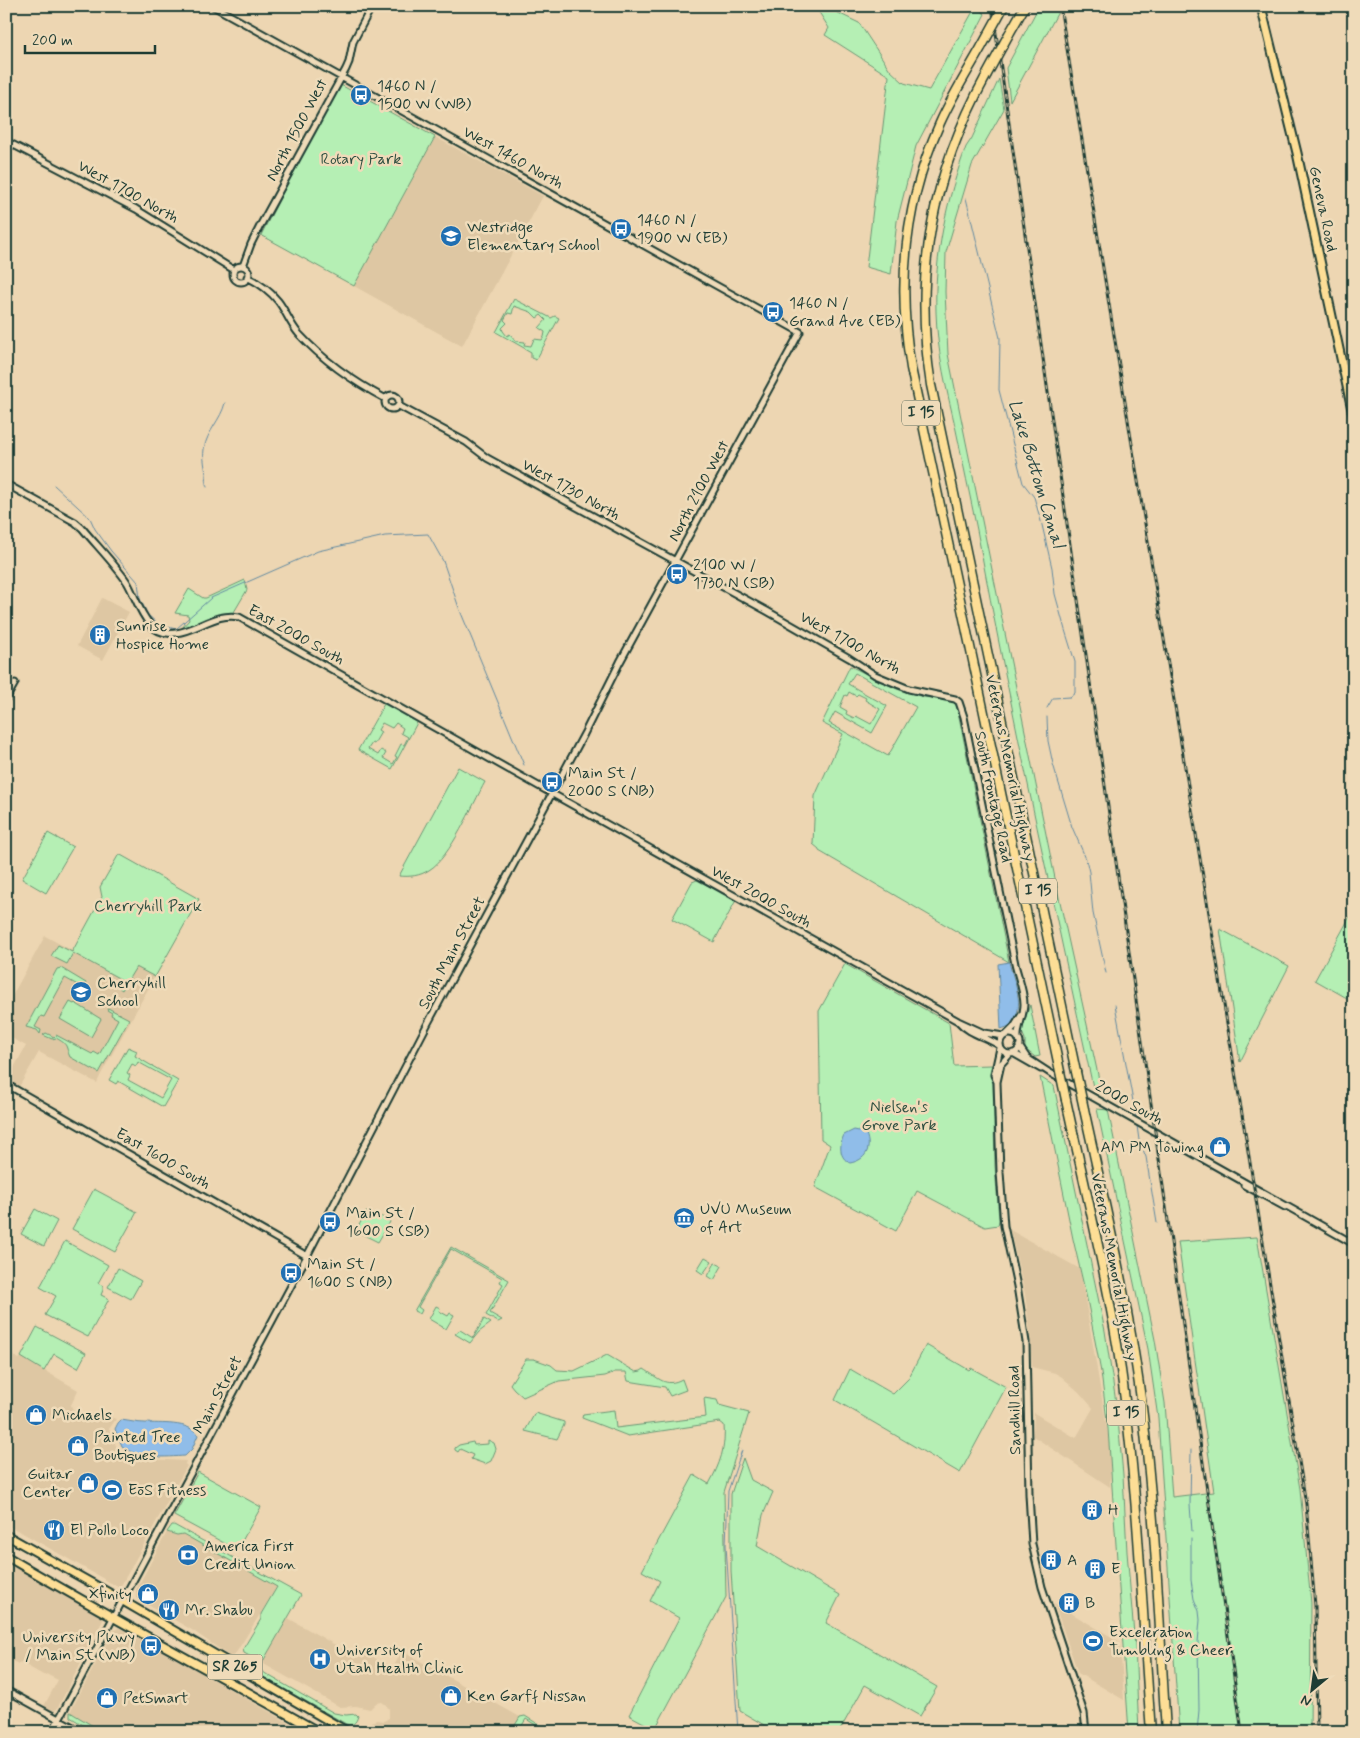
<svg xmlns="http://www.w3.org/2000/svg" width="1360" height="1738" viewBox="0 0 1360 1738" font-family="Mynerve,sans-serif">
  <rect width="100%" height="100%" fill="#edd6b2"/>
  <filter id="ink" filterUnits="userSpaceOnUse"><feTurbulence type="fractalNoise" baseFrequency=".02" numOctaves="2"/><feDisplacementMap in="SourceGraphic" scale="10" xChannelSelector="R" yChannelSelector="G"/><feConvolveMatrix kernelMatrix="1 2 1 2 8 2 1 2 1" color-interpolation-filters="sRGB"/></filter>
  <g filter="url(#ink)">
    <path fill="#dec7a3" d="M435,137L543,196L462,346L354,286Z
      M102,598L129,612L103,660L77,646Z
      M95,912L168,953L100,1076L97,1083L39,1052L19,1087L7,1080L26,1046L6,1035V1007L45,936L73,951Z
      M1010,1230L1080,1269L1111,1452L1110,1487L1033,1436L1034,1413L1076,1438L1093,1408L1079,1392L1062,1377L1055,1373L1032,1367L1030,1333L1025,1294Z
      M6,1351L19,1359L21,1357L78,1390L71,1405L73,1410L79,1413L104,1415L116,1419L109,1429L117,1448L116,1451L129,1458L186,1461L185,1464L187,1466L183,1473L122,1584L118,1587L19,1531L6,1525Z
      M167,1532L177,1535L183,1533L277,1587L234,1656L231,1657L192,1630L136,1598V1590Z
      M6,1560L105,1616L57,1709L54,1711L44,1706L58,1680L46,1674L45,1676L20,1662L18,1664L6,1657Z
      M1054,1603L1120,1642L1124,1700L1078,1673Z
      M288,1618L358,1658L362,1651L393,1668L402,1651L520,1717L511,1732H368L366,1728L371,1722L377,1720L384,1721L389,1718V1709L386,1705L382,1702L376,1703L370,1709L356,1706L340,1707L262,1663Z
      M118,1628L125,1630L305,1732H103L70,1712L113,1631Z"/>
    <path fill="#b5efb4" stroke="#6a9674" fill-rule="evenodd" d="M815,6H830L832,10L859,23L890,70L904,83L929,90L976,6L985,14L916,146L897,221L891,274L866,267L889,76L825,35L829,28Z
      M1039,6H1057L1058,12L1010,101L1006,68Z
      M999,79L1004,109L972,165L946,252L945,292L948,354L1057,888L1102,1093L1093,1087C1053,902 1012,716 977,530C970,496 963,463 956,430C947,391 937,352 936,312C934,255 947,199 966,147L972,138Z
      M339,84L435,137L354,286L261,235Z
      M514,299L551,318L555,316L559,318L536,360L531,358V352L496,332ZM514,306L531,312L537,318L541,315L546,320L539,328L545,332L544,337L542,340L534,339L531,346L524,345L525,342L516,341L510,334L507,336L503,331L502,328L507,323L504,320L508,313L512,314Z
      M245,580L247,590L234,612L181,629L189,620L188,615L175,613L189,589L203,598H206Z
      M850,666L897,689L923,697L949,700L955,703L957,707L1009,962L819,851V849L813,844L815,796L843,734L822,723ZM855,673L916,707L888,756L829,723L835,712L872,733L887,706L848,684ZM849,692L856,696L858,694L866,698L865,700L880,709L871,724L856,716L854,718L846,714L847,711L840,707L845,695L847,696Z
      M384,704L418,721L392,769L358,750ZM382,723L392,728L396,723L403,728L401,733L408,737L404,745L401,744L395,756L397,757L393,764L383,758L386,753L381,750L378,755L368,749L372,743L374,744L381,732L378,730Z
      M458,767L485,782C473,804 450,858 429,870C420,876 410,877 399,876Z
      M48,833L73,847L46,893L22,879Z
      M119,854L199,899L155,977L136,967L122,990L118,987L122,980L73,953L67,964L51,956L58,945L72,952L102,897L100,887Z
      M697,880L736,900L714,942L672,919L692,882Z
      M1353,911H1354V1002L1315,980Z
      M1220,929L1289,966L1240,1062Z
      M845,964L949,1023L954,1066L992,1065C990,1070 989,1076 993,1081L995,1166L999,1220L998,1225L985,1227L917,1191L896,1231L815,1187L830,1145L821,1139L819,1011Z
      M61,968L86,983L83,988L65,978L44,1017L41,1016L35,1027L41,1030L40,1034L37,1030L26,1027L57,969Z
      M70,1002L74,1004L75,1003L101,1019L91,1037L60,1019Z
      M1030,1005L1040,1056L1035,1057L1025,1049V1039L1021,1030Z
      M108,1008L129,1019L99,1073L70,1057C65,1046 69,1045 56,1038L52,1039L43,1035L46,1033L54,1037L56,1035L92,1054L94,1052L99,1055L118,1019L111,1015L112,1013L107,1010Z
      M128,1047L137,1051L135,1056L178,1081L163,1107L118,1081L116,1084L109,1080ZM138,1062L171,1080L161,1098L128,1080L130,1075L127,1073L132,1064L136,1066Z
      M1040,1077L1054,1086L1105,1331L1117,1409L1123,1475L1127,1552L1135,1646L1139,1732H1129L1108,1429L1101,1372L1087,1299L1073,1239Z
      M1097,1109L1108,1110L1155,1340L1165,1403L1172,1497L1214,1492L1178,1242L1257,1237L1300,1489L1311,1603L1310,1732H1179L1158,1418L1148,1349Z
      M94,1189L137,1212L115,1252L72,1229Z
      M35,1209L57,1221L44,1246L21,1234Z
      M366,1212L388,1219L390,1222L378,1242L356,1231Z
      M65,1241L108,1265L98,1283L103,1286V1290L101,1295L109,1299L88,1337L45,1315L56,1296L40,1287Z
      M451,1247L509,1280L490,1313L502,1320L498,1322L486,1315L503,1284L500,1282L502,1278L451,1249L418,1307L422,1310L420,1314L414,1311Z
      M705,1257L712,1261L703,1274L697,1270Z
      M715,1263L722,1266L714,1280L708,1276Z
      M118,1268L141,1281L131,1299L108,1287Z
      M436,1306L440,1308L439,1311L448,1316L450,1313L454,1315L446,1329L429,1319Z
      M484,1319L491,1323L479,1332L470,1343L455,1334L460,1330L473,1338Z
      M37,1327L86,1353L78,1368L54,1354L44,1371L21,1357Z
      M926,1345L969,1370L971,1368L1006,1387L960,1473L835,1400L850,1369L893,1394L908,1379Z
      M607,1355L636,1372L641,1371L644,1369C659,1378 665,1388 682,1379L686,1390L670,1396L665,1387L628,1381L626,1372H615L605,1376L559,1381L523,1397L514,1389L510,1384L526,1359H534L551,1365L557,1370L574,1371Z
      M704,1398L717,1400L719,1405L749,1413L724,1492L726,1597L655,1729L629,1715L679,1618L650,1601L660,1581L642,1571L694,1475L709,1484C720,1464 726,1448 724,1425L720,1422L628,1436L582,1418L583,1414L614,1410L616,1428L706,1417Z
      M535,1413L564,1422V1425L557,1439L525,1431Z
      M488,1440L494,1443L496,1449L491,1461L485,1464L471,1459L473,1455L460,1449L458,1452L455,1450V1448L459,1445L473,1442L474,1445L488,1444Z
      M743,1458L751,1480L773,1492L763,1515L757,1546L840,1595L826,1623L937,1687L920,1716L865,1685L839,1732H785V1728L771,1729L740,1711L731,1571V1494Z
      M198,1472L261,1507L237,1550L174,1516Z
      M172,1525H174L301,1595L262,1663L244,1653L243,1649L261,1619V1614L277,1587L183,1534L177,1535L167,1532Z
      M242,1659H245L266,1674L334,1713L346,1715L356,1714L358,1716C356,1723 353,1726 346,1724L265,1678L242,1663Z
      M70,1712L103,1732H95L70,1717Z
      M525,1716L551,1732H547L526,1719L518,1732H511L520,1717Z"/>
    <path fill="#90bde9" stroke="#638aa1" d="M1009,962C1013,980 1027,1007 1011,1024C1009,1027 1004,1028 1001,1029L998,964Z
      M854,1130L859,1131L866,1134C872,1149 866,1160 850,1163C839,1158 839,1145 844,1135Z
      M121,1420C129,1421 137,1423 145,1423C160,1424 189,1421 198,1435L192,1449L185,1456C166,1457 138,1460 122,1446L115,1429L118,1423Z"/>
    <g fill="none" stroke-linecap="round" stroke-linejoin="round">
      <path stroke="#638aa1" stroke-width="1" d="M966,198L1000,338L999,390L1023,483L1034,497L1042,525L1052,568L1055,594L1065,630L1075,662V693L1070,697L1053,698L1047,708
        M54,485L90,518L95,529L111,551L138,582L140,599L148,615L159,625L176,629L211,598L318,551L385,536L428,534L443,561L459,608L524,765
        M207,487L206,484C208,475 202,461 204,449C207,431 221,420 225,403
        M1047,717L1048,741L1053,764L1072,827L1086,859L1089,872L1093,913L1106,973
        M1115,1005L1136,1117
        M1137,1126L1139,1140L1146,1157L1157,1223
        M1191,1450L1190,1505L1192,1531
        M1191,1538V1580L1194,1599L1199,1611L1200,1620L1198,1642L1199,1710L1197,1732
        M738,1732L726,1545L728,1491L742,1450"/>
      <g stroke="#1f3d34" stroke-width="9">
        <path id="minor" d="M6,141L136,209L234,270
          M243,266L251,244L260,226L346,69L349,62L353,42L372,6
          M233 274a8 8 0 1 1 16 0a8 8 0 1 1-16 0Z
          M247,277C259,283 270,291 278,301C286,311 290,324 299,334C323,360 354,382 386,399
          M385 402a7 7 0 1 1 14 0a7 7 0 1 1-14 0Z
          M399,406L466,442L487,458L767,611L849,658L875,675L909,689L955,699L959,702L964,717L1015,964C1018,977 1024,991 1024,1004C1024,1016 1017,1027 1018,1039
          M6,484L75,522L82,528C97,546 114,563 127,582C139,602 145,638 176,633C198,630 217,612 239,617L499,764L958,1021L984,1033L1004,1036
          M6,699L15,683
          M959,1022C969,1034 987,1037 1000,1046
          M1000 1044a10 10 0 1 1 20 0a10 10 0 1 1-20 0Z
          M1006,1035L1014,1027L1022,1014
          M1019,1046L1027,1058L1050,1073L1354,1244
          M1013,1053L1041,1069
          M1010,1054L1001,1064L997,1082L1000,1172L1004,1226L1017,1286L1026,1342L1029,1494L1032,1544L1042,1587L1084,1713L1086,1732
          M997,1082L994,1075L1000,1048
          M6,1084L307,1256
          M1244,1185L1285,1207
          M6,1690L82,1732
          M52,1732L307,1256L428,1023L584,734L620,662L800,332L213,6"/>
      </g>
      <g stroke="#1f3d34" stroke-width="11">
        <path id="major" d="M1261,6L1297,153L1354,419
          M6,1535L111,1594L348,1732
          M6,1556C109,1617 215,1673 319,1732"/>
      </g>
      <g stroke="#1f3d34" stroke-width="11">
        <path id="highway" d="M1009,34L1025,6
          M982,46C968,71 952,96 940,123C905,201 897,285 911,368L1058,1062
          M986,76C932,175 913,273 931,385L1076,1072
          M1066,1100C1085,1189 1108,1280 1121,1370C1138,1490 1142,1611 1151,1732
          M1084,1109C1105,1205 1128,1302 1141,1399C1155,1509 1159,1621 1166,1732"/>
      </g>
      <use href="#minor" stroke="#efdbb9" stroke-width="5"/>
      <use href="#major" stroke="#fdde96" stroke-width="7"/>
      <use href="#highway" stroke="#fdde96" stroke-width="8"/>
      <g stroke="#1f3d34" stroke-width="3">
        <path id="rail" d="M992,6L1242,1732
          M1060,6L1306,1504L1315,1606L1317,1732"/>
      </g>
      <use href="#rail" stroke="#efdbb9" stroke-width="1" stroke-dasharray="4" stroke-linecap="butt"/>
      <g stroke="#1f3d34" stroke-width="11" stroke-linecap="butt">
        <path id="highway-bridge" d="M982,46L1004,6
          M986,76L1009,34
          M1058,1062L1066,1100
          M1076,1072L1084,1109"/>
      </g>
      <use href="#highway-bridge" stroke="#fdde96" stroke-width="8"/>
    </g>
  </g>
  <defs>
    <g id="bus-disc" transform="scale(1.125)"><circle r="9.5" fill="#1f6fb2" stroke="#efdbb9"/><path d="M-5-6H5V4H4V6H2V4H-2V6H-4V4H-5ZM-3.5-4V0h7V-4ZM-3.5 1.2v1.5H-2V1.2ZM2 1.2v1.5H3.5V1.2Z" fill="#fff"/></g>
    <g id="school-disc" transform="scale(1.125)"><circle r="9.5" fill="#1f6fb2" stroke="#efdbb9"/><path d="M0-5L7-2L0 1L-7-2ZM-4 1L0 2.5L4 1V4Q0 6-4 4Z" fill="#fff"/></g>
    <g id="building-disc" transform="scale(1.125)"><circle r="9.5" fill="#1f6fb2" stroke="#efdbb9"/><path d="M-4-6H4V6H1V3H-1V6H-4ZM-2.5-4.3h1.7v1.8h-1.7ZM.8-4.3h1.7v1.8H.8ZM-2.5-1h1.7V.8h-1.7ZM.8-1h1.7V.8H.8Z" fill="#fff"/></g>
    <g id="shop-disc" transform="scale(1.125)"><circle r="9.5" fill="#1f6fb2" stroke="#efdbb9"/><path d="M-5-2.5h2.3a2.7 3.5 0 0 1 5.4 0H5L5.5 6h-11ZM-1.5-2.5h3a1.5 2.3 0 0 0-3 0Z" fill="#fff"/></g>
    <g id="museum-disc" transform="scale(1.125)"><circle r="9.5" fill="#1f6fb2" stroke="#efdbb9"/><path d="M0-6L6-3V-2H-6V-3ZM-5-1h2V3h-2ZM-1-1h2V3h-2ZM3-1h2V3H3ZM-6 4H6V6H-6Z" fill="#fff"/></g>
    <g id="stadium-disc" transform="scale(1.125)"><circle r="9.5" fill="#1f6fb2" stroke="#efdbb9"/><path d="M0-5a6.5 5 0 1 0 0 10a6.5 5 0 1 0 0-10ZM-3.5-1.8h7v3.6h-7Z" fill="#fff"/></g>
    <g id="restaurant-disc" transform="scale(1.125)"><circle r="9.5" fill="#1f6fb2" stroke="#efdbb9"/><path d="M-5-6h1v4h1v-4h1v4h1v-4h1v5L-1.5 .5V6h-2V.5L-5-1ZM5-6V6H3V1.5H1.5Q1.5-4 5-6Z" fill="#fff"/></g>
    <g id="bank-disc" transform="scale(1.125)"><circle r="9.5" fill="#1f6fb2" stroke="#efdbb9"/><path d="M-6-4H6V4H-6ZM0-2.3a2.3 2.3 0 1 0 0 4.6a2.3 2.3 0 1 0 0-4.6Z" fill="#fff"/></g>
    <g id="hospital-disc" transform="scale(1.125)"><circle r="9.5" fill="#1f6fb2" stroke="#efdbb9"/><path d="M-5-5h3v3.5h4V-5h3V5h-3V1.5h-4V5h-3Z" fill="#fff"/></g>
  </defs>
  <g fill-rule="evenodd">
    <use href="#bus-disc" x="361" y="95"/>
    <use href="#bus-disc" x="621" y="229"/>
    <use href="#school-disc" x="451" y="236"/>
    <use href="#bus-disc" x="773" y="312"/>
    <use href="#bus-disc" x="677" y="574"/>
    <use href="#building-disc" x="100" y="635"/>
    <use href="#bus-disc" x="552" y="782"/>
    <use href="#school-disc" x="81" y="992"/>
    <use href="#shop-disc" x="1220" y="1147"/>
    <use href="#museum-disc" x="684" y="1218"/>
    <use href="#bus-disc" x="330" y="1222"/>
    <use href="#bus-disc" x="291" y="1273"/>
    <use href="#shop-disc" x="36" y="1415"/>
    <use href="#shop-disc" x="78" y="1446"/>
    <use href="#shop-disc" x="88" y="1483"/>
    <use href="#stadium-disc" x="112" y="1490"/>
    <use href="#building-disc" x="1092" y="1510"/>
    <use href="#restaurant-disc" x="54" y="1530"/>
    <use href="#bank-disc" x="188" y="1555"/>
    <use href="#building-disc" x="1051" y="1560"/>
    <use href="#building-disc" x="1095" y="1569"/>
    <use href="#shop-disc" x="148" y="1594"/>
    <use href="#building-disc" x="1069" y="1603"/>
    <use href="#restaurant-disc" x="169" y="1610"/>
    <use href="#stadium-disc" x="1093" y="1641"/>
    <use href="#bus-disc" x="151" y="1646"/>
    <use href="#hospital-disc" x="320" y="1659"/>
    <use href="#shop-disc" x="451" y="1696"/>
    <use href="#shop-disc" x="107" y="1698"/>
  </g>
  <g text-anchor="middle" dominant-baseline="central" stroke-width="5" stroke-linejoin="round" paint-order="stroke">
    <g fill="#efdbb9" stroke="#5d6c5c" stroke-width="1">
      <rect x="902" y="400.5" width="38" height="25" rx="4"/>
      <rect x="1019" y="878.5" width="38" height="25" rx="4"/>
      <rect x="1107" y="1400.5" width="38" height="25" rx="4"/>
      <rect x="207.5" y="1654.5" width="55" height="25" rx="4"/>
    </g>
    <g font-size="15" font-weight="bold" fill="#1f3d34">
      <text x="921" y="413">I 15</text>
      <text x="1038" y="891">I 15</text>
      <text x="1126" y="1413">I 15</text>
      <text x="235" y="1667">SR 265</text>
    </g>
    <g font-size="16" fill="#1f3d34" stroke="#efdbb9" text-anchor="start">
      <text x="377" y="86">1460 N /<tspan x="377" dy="18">1500 W (WB)</tspan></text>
      <text x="637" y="220">1460 N /<tspan x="637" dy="18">1900 W (EB)</tspan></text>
      <text x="467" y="227">Westridge<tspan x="467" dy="18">Elementary School</tspan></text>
      <text x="789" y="303">1460 N /<tspan x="789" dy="18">Grand Ave (EB)</tspan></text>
      <text x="693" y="565">2100 W /<tspan x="693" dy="18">1730 N (SB)</tspan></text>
      <text x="116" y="626">Sunrise<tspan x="116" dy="18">Hospice Home</tspan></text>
      <text x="568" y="773">Main St /<tspan x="568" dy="18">2000 S (NB)</tspan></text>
      <text x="97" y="983">Cherryhill<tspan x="97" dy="18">School</tspan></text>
      <text x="1204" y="1147" text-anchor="end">AM PM Towing</text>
      <text x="700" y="1209">UVU Museum<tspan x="700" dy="18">of Art</tspan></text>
      <text x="346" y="1213">Main St /<tspan x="346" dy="18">1600 S (SB)</tspan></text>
      <text x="307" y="1264">Main St /<tspan x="307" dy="18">1600 S (NB)</tspan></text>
      <text x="52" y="1415">Michaels</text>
      <text x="94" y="1437">Painted Tree<tspan x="94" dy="18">Boutiques</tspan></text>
      <text x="72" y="1474" text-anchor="end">Guitar<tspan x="72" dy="18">Center</tspan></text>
      <text x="128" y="1490">EōS Fitness</text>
      <text x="1108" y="1510">H</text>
      <text x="70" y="1530">El Pollo Loco</text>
      <text x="204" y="1546">America First<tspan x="204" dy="18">Credit Union</tspan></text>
      <text x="1067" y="1560">A</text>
      <text x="1111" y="1569">E</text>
      <text x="132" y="1594" text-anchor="end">Xfinity</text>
      <text x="1085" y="1603">B</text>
      <text x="185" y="1610">Mr. Shabu</text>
      <text x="1109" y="1632">Exceleration<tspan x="1109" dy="18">Tumbling &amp; Cheer</tspan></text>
      <text x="135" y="1637" text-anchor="end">University Pkwy<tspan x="135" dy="18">/ Main St (WB)</tspan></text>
      <text x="336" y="1650">University of<tspan x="336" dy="18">Utah Health Clinic</tspan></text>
      <text x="467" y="1696">Ken Garff Nissan</text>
      <text x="123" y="1698">PetSmart</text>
    </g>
    <g font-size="16" fill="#1f3d34" stroke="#efdbb9">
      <text transform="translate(297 130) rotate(-62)">North 1500 West</text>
      <text transform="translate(513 158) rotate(29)">West 1460 North</text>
      <text transform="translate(128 192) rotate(29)">West 1700 North</text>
      <text transform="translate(1323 209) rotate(78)">Geneva Road</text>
      <text transform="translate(571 490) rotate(29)">West 1730 North</text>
      <text transform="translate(699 491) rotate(-62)">North 2100 West</text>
      <text transform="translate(296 635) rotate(29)">East 2000 South</text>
      <text transform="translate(850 643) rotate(29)">West 1700 North</text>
      <text transform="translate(1010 768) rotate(78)">Veterans Memorial Highway</text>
      <text transform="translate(993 797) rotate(78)">South Frontage Road</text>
      <text transform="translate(761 897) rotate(29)">West 2000 South</text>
      <text transform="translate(452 953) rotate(-62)">South Main Street</text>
      <text transform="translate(1129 1103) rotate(29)">2000 South</text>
      <text transform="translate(163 1159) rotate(30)">East 1600 South</text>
      <text transform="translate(1114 1267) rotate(79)">Veterans Memorial Highway</text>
      <text transform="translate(218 1395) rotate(-62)">Main Street</text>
      <text transform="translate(1015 1410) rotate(-91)">Sandhill Road</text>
    </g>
    <g font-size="16" fill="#2e4f41" stroke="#efdbb9">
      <text x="361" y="159">Rotary Park</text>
      <text x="148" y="906">Cherryhill Park</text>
      <text x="899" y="1107">Nielsen's<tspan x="899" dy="18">Grove Park</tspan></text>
    </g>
    <g font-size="18" font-style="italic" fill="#2a4a46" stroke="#efdbb9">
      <text transform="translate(1036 474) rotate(73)">Lake Bottom Canal</text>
    </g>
  </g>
  <rect width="1360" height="1738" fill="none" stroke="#efdbb9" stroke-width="25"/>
  <rect x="12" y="12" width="1335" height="1713" fill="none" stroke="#1f3d34" stroke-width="2" filter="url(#ink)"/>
  <g transform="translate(1312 1690) rotate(209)" stroke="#efdbb9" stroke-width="4" paint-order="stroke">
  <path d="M0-4L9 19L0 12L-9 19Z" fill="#1f3d34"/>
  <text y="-8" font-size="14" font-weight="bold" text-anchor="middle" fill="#1f3d34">N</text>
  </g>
  <path d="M25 45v8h130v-8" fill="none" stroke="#1f3d34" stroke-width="2.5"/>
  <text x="32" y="45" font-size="15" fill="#1f3d34" stroke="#efdbb9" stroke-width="4" paint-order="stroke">200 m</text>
</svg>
